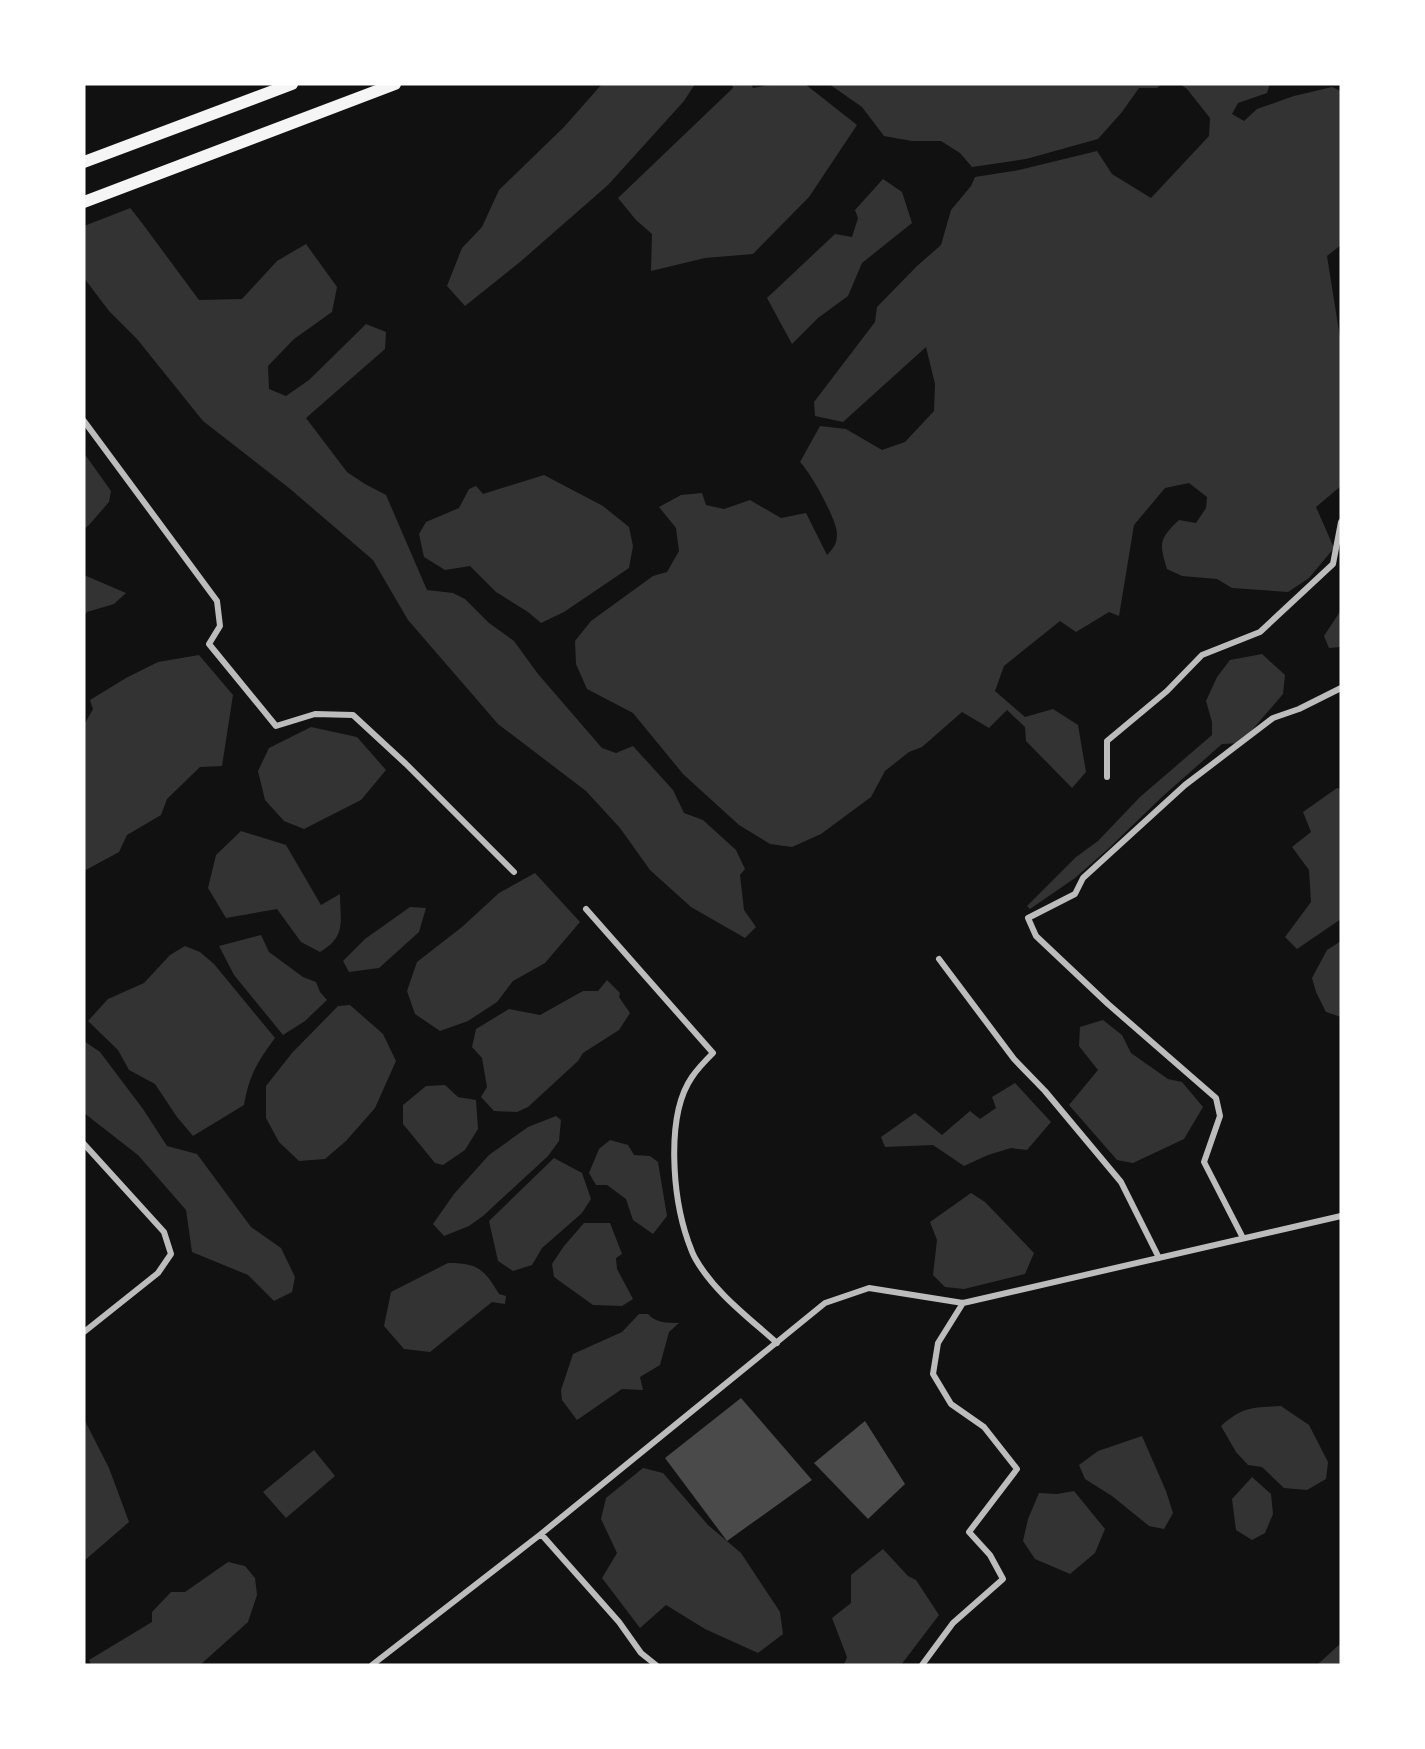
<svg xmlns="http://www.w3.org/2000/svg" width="1425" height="1749" viewBox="0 0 1425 1749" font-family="'Archivo Narrow',sans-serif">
  <rect width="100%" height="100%" fill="#111"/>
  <path fill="#333" d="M602,84H695L684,101L608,185L520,262L465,306L447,286L462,248L482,227L499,190L564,127Z
    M732,84H751L753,88L775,84H805L857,125L809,197L753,254L705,258L651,271L652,234L636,220L618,198L733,88Z
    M829,84H1162L1157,88H1139L1122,112L1098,139L1026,159L972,167L960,153L941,141H912L884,136L862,107Z
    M1180,84H1270L1267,93L1238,103L1232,114L1244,121L1257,109L1294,96L1332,87L1341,91V245L1327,256L1341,344V486L1316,507L1334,548L1309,578L1288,592L1232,588L1217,579L1182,576L1167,569C1159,543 1159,539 1179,520L1196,523L1206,508L1207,497L1189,483L1165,488L1134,525L1119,616L1109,612L1076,632L1060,621L1004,666L995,691L1025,717L1053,709L1078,725L1086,772L1072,788L1026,741L1025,727L1007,710L989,728L962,712L922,747L909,752L885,771L871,797L821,834L792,847L770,844L739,825L683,774L633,713L587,689L576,664L575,641L591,621L653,576L667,572L679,551L676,528L659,507L681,495L702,493L706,505L724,509L750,500L781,518L806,513L827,555C833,549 837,544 837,534C837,520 811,473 800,462L820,426L846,429L882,450L905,442L934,411L935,384L926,347L843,422L815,416L814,402L875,322L877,307L917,266L941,245L951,210L971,186L975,177L1019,170L1097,151L1112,174L1151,198L1209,136L1210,118L1187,89Z
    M84,149L142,223L199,300L242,299L277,261L306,244L337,287L332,312L294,339L268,366L269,389L286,396L309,380L366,324L386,332L385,349L306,418L347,472L365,484L386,495L427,590L453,593L465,599L489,623L514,641L538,674L602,748L616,753L633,746L673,790L684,813L703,820L736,850L745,869L740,875L744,910L756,927L745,938L691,907L650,870L620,828L586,791L498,724L408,620L373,560L289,488L203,421L137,339L109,311L84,278Z
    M883,179L902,192L912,223L862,263L848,296L818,318L792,344L767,298L835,234L852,237L858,218L855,210Z
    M84,453L111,491L109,502L89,525L84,529Z
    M544,475L603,506L629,527L633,546L629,568L564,612L541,623L528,612L496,592L470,566L445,570L424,557L419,534L426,522L459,508L469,489L476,486L483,494Z
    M84,575L126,593L114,604L87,612L84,615Z
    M1341,610V647L1329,648L1324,636Z
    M1262,654L1285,675L1283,694L1241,743L1222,744L1163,796L1108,849L1075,878L1030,909L1027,906L1076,857L1098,841L1140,797L1212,735V722L1206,701L1217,677L1230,660Z
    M199,655L233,695L222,766L200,767L167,799L161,815L127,835L119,852L84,871V725L93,709L90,700L126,678L158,662Z
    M311,727L357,737L386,770L361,800L304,829L284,821L265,800L258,771L269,748Z
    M1337,788L1341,789V919L1297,949L1285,937L1311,902L1309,870L1292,847L1311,832L1303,812Z
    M241,831L286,845L321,905L340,894C340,921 347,936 320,952L301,942L277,909L226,918L208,888L216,855Z
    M535,873L580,922L545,963L513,981L497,1002L468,1021L440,1031L415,1014L407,991L417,962L462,927L499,893Z
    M410,907L426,908L419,932L379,968L349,972L343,961L365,939Z
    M261,935L269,952L303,977L316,982L320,992L327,1000L305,1021L283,1035L234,975L219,946Z
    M1341,941V1017L1326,1012L1316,992L1312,978L1327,950Z
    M185,946L200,952L214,964L275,1038C258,1061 249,1075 244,1105L193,1136L177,1117L155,1084L129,1070L118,1050L88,1021L108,999L144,983L170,955Z
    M607,980L620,993L619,997L630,1013L619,1030L583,1053L578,1061L528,1107L517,1112L494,1111L481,1097L487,1087L482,1058L472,1047L476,1029L509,1009L540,1015L583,991H598Z
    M350,1005L383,1034L396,1061L375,1108L346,1141L325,1159L299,1161L279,1142L266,1118V1086L292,1053L338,1006Z
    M1103,1020L1122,1035L1131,1053L1168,1079L1182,1082L1203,1107L1184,1139L1133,1163L1117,1160L1069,1105L1098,1070L1079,1046L1080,1027Z
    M84,1041L100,1052L143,1109L167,1146L197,1154L251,1227L281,1248L295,1277L292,1292L274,1301L248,1275L192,1252L186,1210L138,1155L84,1113Z
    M1015,1083L1051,1122L1027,1150L1011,1148L988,1155L964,1166L933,1145L885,1147L881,1137L915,1113L942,1135L970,1111L980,1119L996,1108L992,1097Z
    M445,1085L458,1097L476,1100L478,1129L465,1150L443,1165L435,1163L403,1124V1105L426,1086Z
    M556,1116L561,1120L559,1141L548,1156L483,1216L469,1226L444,1236L433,1224L454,1194L489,1155L528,1127Z
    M610,1140L628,1145L634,1155L650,1156L658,1162L667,1216L653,1234L633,1220L626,1199L607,1185H596L589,1173L599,1149Z
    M554,1158L582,1173L591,1199L582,1213L542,1248L532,1265L513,1271L498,1261L489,1221Z
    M971,1193L985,1202L1034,1253L1025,1274L964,1289L945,1287L933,1275L937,1240L930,1222Z
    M584,1223H610L622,1254L616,1258L617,1269L633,1299L622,1306L593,1305L554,1277L552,1264L564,1246Z
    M448,1263C478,1263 484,1269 499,1294L506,1296L505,1304L492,1302L430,1352L404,1349L384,1326L391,1292Z
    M639,1314H648C656,1323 667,1323 679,1323L669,1332L660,1365L640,1377L643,1390L622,1389L577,1420L562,1400L561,1390L573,1354L622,1332Z
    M1281,1406L1309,1425L1328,1462L1326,1479L1307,1490L1284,1488L1262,1467L1248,1465L1236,1452L1221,1426C1244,1406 1252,1408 1281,1406Z
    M84,1419L109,1468L129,1522L84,1561Z
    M1142,1436L1166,1491L1173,1513L1164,1529L1149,1526L1112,1496L1085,1479L1079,1465L1098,1451Z
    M314,1450L335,1476L286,1518L263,1492Z
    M643,1468L663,1473L708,1525L741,1553L780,1612L783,1634L758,1653L705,1629L666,1605L640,1628L602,1578L617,1553L601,1519L606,1498Z
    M1252,1477L1271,1494L1273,1514L1265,1533L1252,1540L1236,1530L1232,1499Z
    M1074,1491L1105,1529L1095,1553L1070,1574L1035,1559L1023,1541L1028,1519L1039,1493L1057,1494Z
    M883,1549L908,1576L916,1580L939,1615L901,1665H844L847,1657L832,1618L851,1603V1575Z
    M228,1562L245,1566L255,1578L257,1595L248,1622L200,1665H91L89,1660L152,1622V1612L171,1592H185Z
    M1341,1643V1665H1317Z"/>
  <path fill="#111" d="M84,146L133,207L84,226Z"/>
  <path fill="#4a4a4a" d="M741,1398L812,1480L727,1541L665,1458Z
    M865,1421L905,1484L868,1519L814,1463Z"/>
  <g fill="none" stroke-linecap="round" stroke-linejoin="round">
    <path stroke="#bcbcbc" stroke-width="6" d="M84,421L217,601L220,626L209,644L276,726L315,714L353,715L406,764L514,872
      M1107,777V741L1167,691L1202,655L1260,632L1333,564L1341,522
      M586,909L713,1053C706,1060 698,1068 692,1077C665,1116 673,1198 688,1241C690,1246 692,1253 695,1258C714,1292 748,1317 777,1343
      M939,959L1014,1059L1045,1091L1121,1182L1159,1258
      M84,1144L164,1232L171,1254L158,1273L84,1332
      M1243,1238L1204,1162L1220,1116L1216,1098L1108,1004L1036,936L1028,918L1075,894L1083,878L1185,785L1273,718L1299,709L1341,688
      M541,1534L619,1622L641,1653L656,1665
      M372,1665L541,1534L825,1303L869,1288L963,1303L1341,1216
      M922,1665L953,1623L1003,1579L990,1555L969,1532L1017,1469L984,1427L951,1404L933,1374L938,1343L963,1303"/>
    <path stroke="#f5f5f5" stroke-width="12" d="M84,162L292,84
      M84,202L395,84"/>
  </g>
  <rect width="1425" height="1749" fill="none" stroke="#ffffff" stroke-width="171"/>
</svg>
